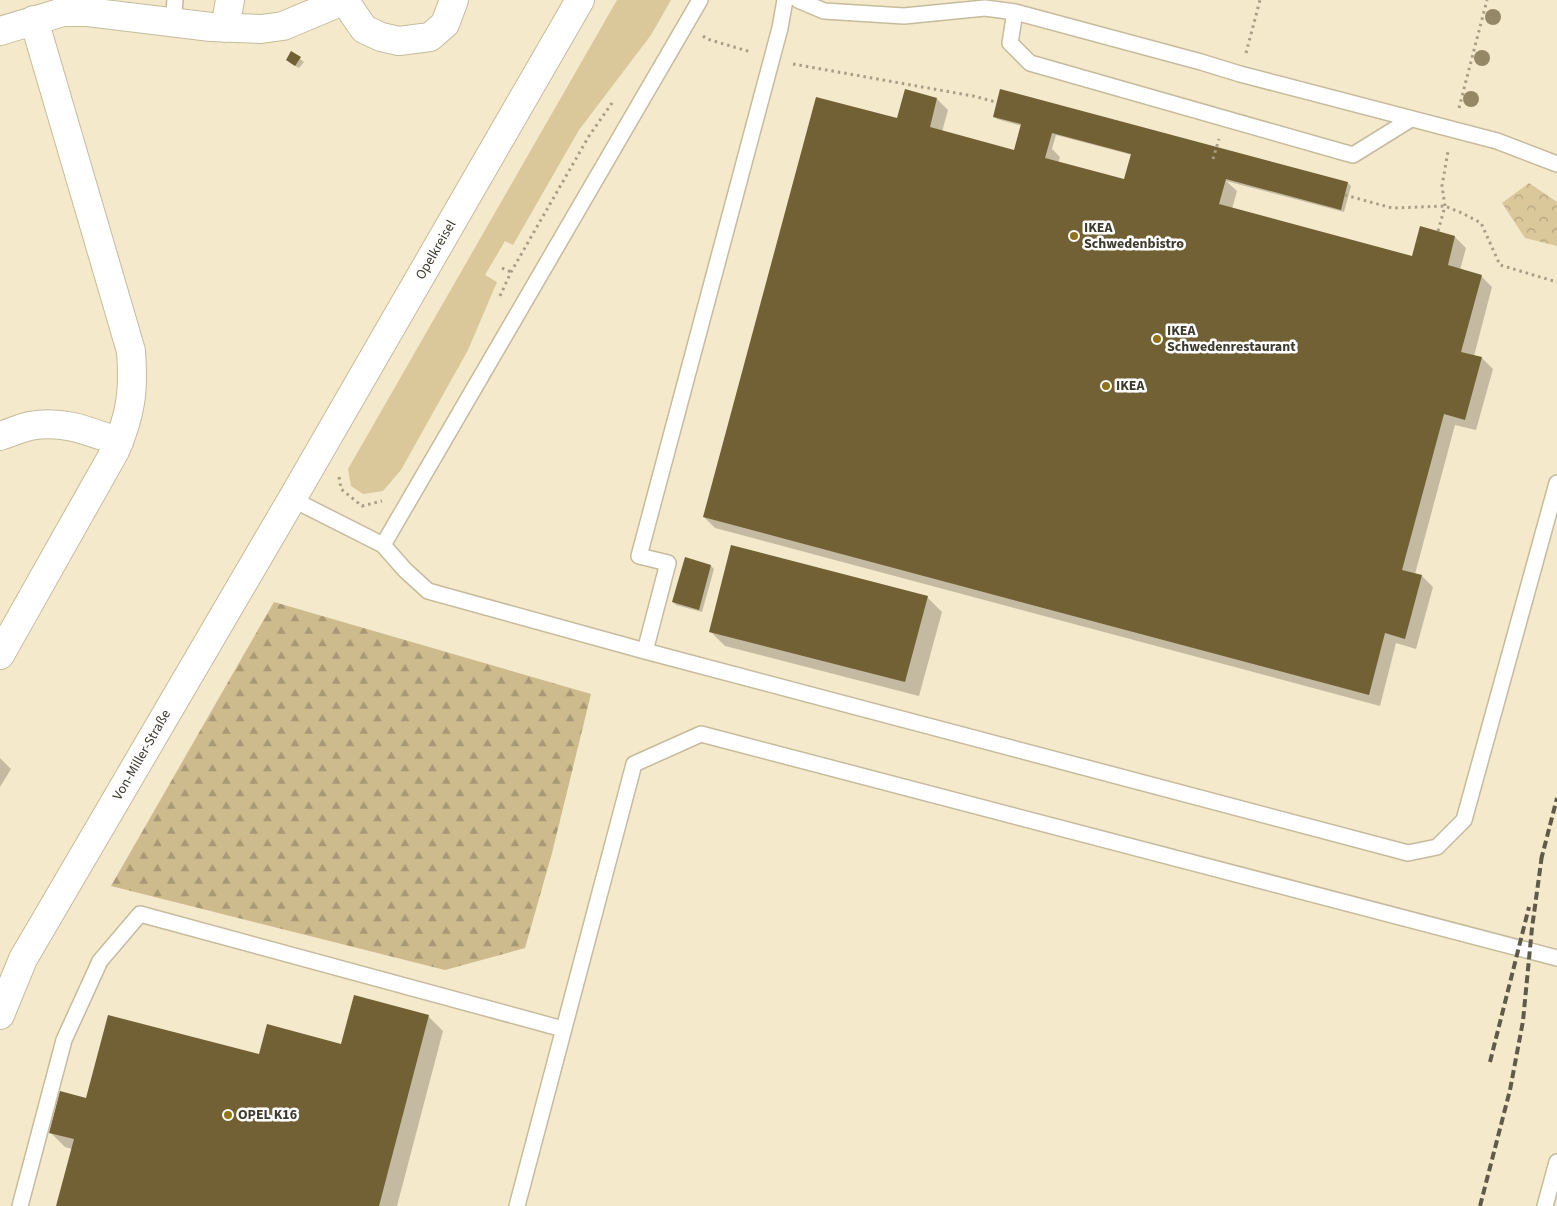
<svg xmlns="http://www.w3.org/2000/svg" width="1557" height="1206" viewBox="0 0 1557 1206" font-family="'Source Sans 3',sans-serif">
  <defs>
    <pattern id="forest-firs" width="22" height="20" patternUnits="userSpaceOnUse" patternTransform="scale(1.25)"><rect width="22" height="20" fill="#cdbb8d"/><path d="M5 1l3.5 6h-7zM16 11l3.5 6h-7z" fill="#a89974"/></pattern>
    <pattern id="park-crowns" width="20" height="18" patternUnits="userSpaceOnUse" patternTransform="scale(1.25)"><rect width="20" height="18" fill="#dac89a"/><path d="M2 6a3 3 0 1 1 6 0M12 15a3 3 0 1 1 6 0" fill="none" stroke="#b2a37e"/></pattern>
  </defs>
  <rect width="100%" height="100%" fill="#f5e9cb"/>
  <path fill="#dac89a" d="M617,0H671L651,35L579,130L513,245L505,241L485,275L497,282L468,350L401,470L383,491L363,494L351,486L348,469Z"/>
  <path fill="url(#forest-firs)" d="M274,602L591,694L552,853L525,948L445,970L111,886Z"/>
  <path fill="url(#park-crowns)" d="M1529,183L1557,202V246L1525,238L1502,203Z"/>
  <path fill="#0003" fill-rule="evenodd" d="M292,53L304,62L299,68L290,63Z
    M937,99L948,110L942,132L1015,151L1022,126L997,119L994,116L1348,183L1351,186L1344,212L1226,181L1237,191L1232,209L1413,258L1455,237L1466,248L1460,270L1481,276L1492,287L1474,356L1482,358L1493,369L1476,430L1455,425L1415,574L1422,576L1433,587L1416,649L1396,643L1380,706L715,528L704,517L898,120ZM1056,135L1132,155L1125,180L1058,163L1060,157L1052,149Z
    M711,566L714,569L702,612L676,605L673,602Z
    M927,597L942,612L919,696L725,646L710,631Z
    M0,758L11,769L0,787Z
    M428,1016L443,1031L397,1206H57L72,1149L65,1147L50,1132L87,1100L260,1056L342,1045Z"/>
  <path fill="#716135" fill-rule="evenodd" d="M291,51L301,57L295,66L286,60Z
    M905,89L937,98L930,127L1014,150L1021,124L993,117L1000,89L1348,182L1341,210L1226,179L1219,204L1412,256L1420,226L1455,236L1448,265L1482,275L1461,352L1482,357L1465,420L1444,414L1402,570L1422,575L1405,639L1385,633L1369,695L703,517L816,97L897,118ZM1052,133L1131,154L1124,179L1045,158Z
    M731,545L928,596L905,682L709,632Z
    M685,557L711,565L699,610L672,602Z
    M354,995L429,1015L379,1206H56L74,1139L49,1133L60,1091L86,1098L108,1015L259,1054L267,1024L341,1044Z"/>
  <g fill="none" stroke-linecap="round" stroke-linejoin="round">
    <g stroke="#c6bb9d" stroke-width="18">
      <path id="service" d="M798,0L824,11L904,16L985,8L1015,12L1201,62L1240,74L1497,141L1557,164
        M1015,12L1010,43L1030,63L1353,155L1411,119
        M173,23L175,0
        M292,499L383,545L405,570L428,591L645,651L1408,853L1437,847L1464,820L1557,483
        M383,545L700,0
        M645,651L668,563L639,556L780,28L785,0
        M20,1206L64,1040L100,961L140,914L563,1029
        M517,1206L634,764L701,734L1557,958
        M1545,1206L1557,1162"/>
    </g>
    <g stroke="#c6bb9d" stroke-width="30">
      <path id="minor" d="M344,0L364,29L381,37L399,41L430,37L445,24L454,0
        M225,28L230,0
        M0,31L63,12H88L211,27L261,29L283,26L345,0
        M0,436C10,433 20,428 30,426C64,420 88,431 119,442
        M0,655L115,451C131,414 134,391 131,351L34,20
        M0,1015L23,959L292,499L580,0"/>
    </g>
    <path stroke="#a79e88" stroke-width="3" stroke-dasharray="2.5 4" stroke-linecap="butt" d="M703,36L707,39L751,52
      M1246,53L1260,0
      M793,64L973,96L996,102
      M1459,108L1487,0
      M1213,159L1219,139
      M1345,195L1392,208L1445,206L1462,213L1481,223L1500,265L1557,282
      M1438,231L1445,206L1442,186L1448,151
      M502,268L511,272
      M500,296L511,272L589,136L612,103
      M339,477L341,489L362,506L382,501"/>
    <use href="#service" stroke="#fff" stroke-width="15"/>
    <use href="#minor" stroke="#fff" stroke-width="28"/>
    <path stroke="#605a4b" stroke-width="4" stroke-dasharray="8 4" stroke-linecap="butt" d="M1541,860L1557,798
      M1490,1062L1529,907
      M1480,1206L1510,1090L1523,1021L1532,928L1542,855"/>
  </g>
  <g fill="#958866">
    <circle cx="1493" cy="17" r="8"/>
    <circle cx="1482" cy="58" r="8"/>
    <circle cx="1471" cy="99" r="8"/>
  </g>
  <g fill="#917319" stroke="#fff" stroke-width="2">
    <circle cx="1074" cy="236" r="5"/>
    <circle cx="1157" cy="339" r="5"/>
    <circle cx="1106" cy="386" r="5"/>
    <circle cx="228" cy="1115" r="5"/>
  </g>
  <g text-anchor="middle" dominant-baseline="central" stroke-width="5" stroke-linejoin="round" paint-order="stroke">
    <g font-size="14" font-weight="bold" fill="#3d392d" stroke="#fff" text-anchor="start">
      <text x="1084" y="228">IKEA<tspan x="1084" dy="16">Schwedenbistro</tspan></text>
      <text x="1167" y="331">IKEA<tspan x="1167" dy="16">Schwedenrestaurant</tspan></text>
      <text x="1116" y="386">IKEA</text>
      <text x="238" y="1115">OPEL K16</text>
    </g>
    <g font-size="14" fill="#3d392d" stroke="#fff">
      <text transform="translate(436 250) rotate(-60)">Opelkreisel</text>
      <text transform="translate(142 755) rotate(-60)">Von-Miller-Straße</text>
    </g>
  </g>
</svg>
